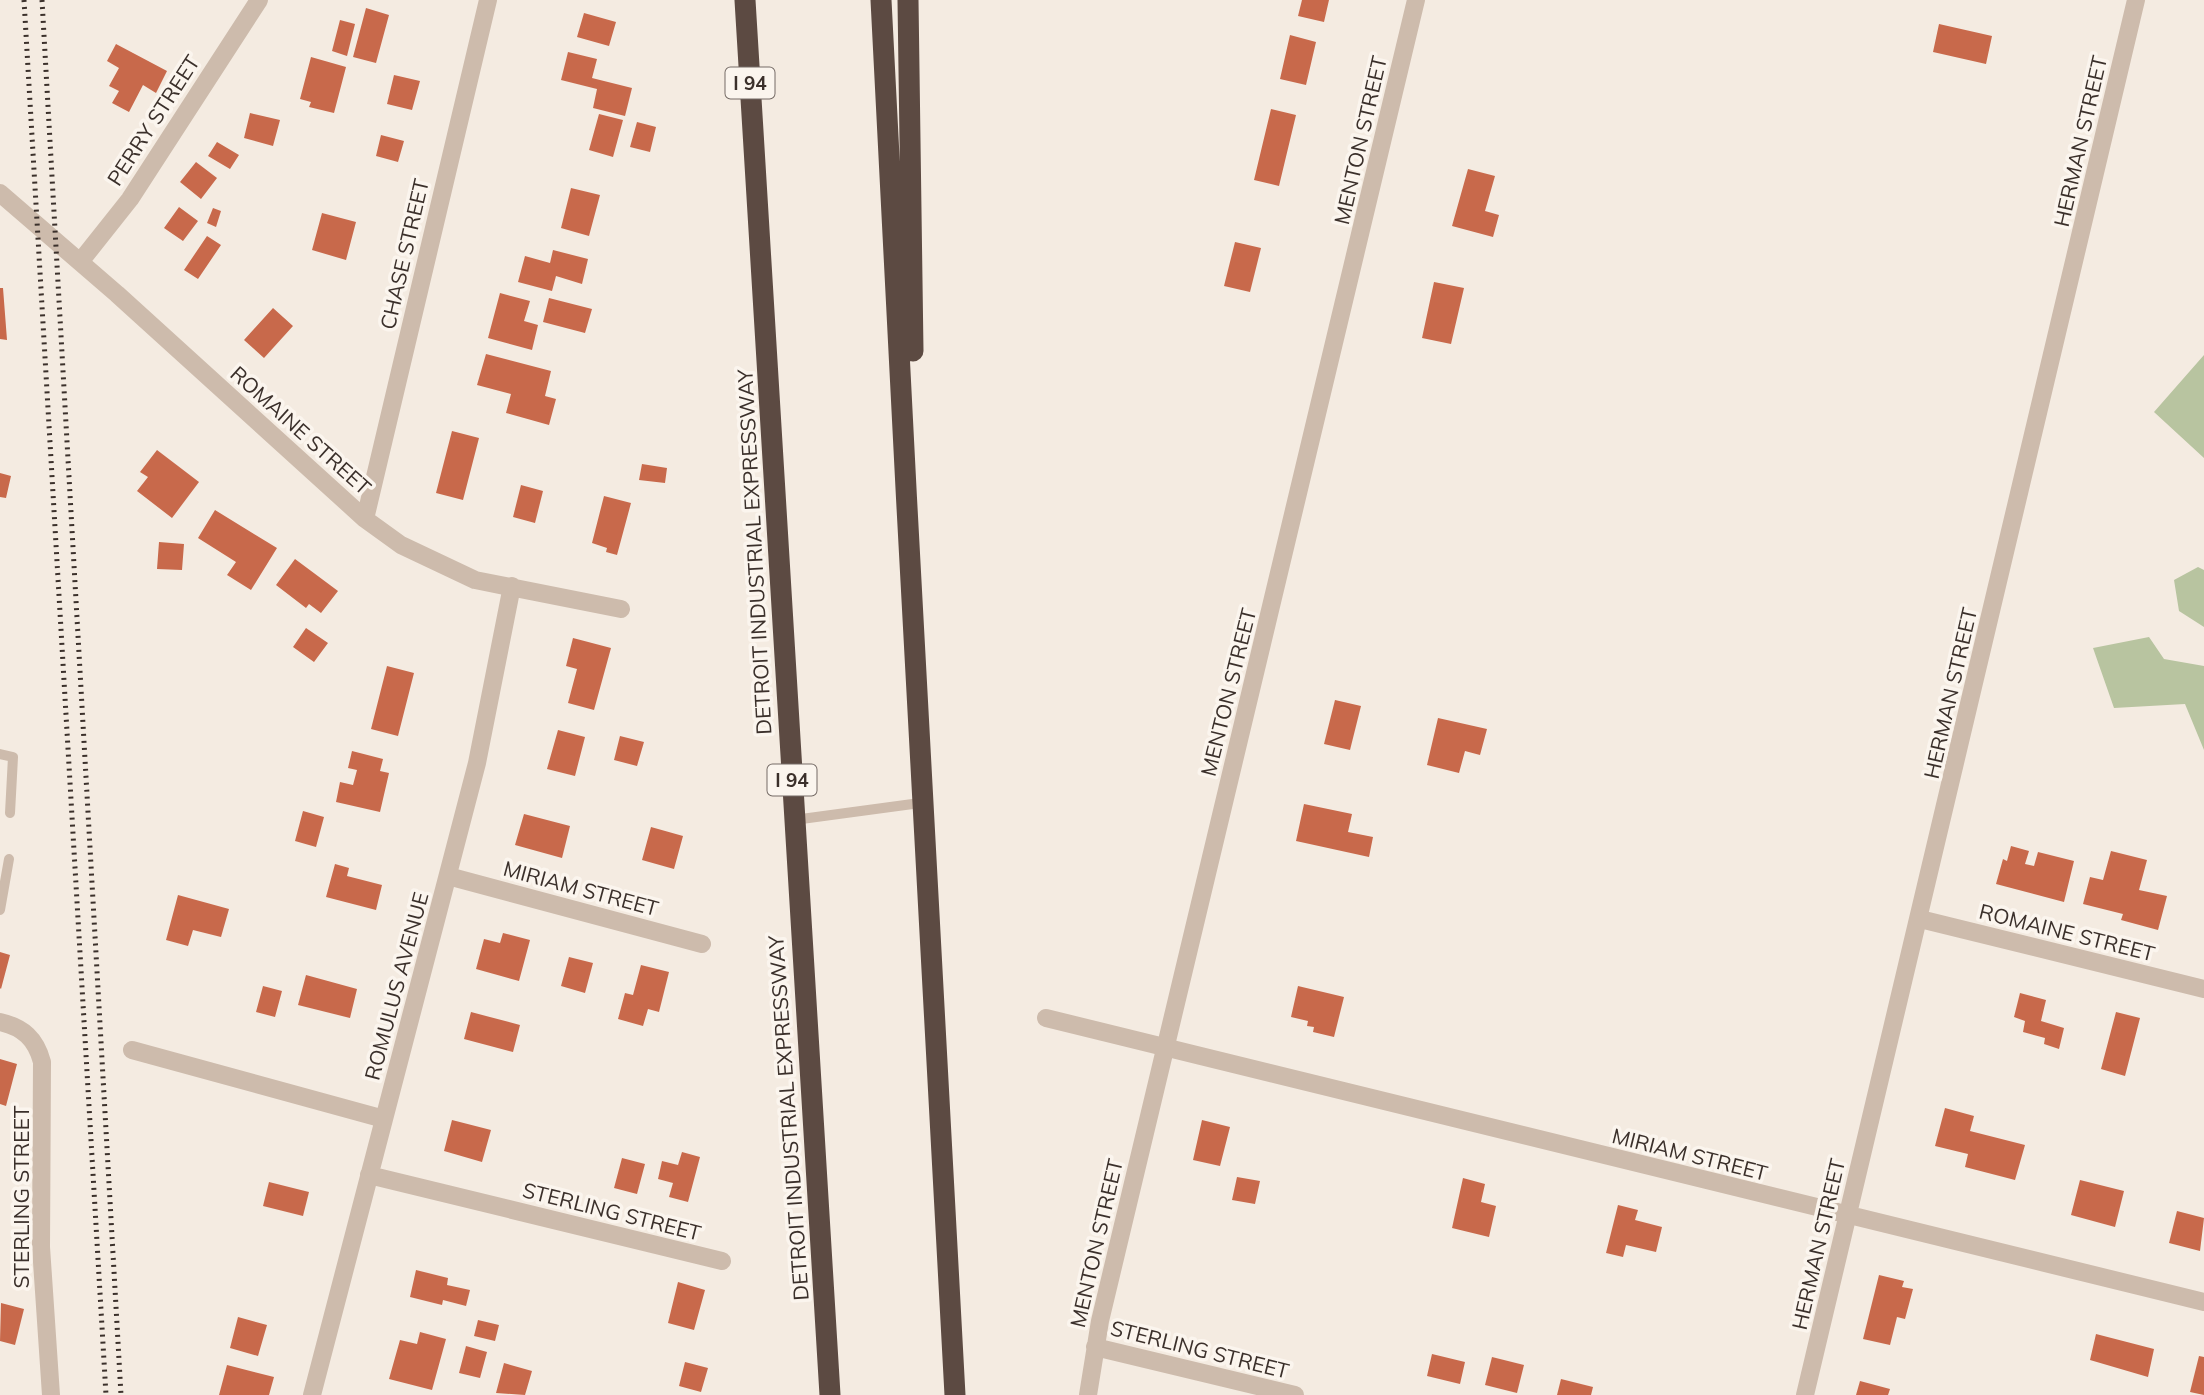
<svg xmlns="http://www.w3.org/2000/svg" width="2204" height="1395" viewBox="0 0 2204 1395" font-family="Mulish,sans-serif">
  <rect width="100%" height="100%" fill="#f4ebe1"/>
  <path fill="#b8c4a0" d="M2204,355V458L2154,412Z
    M2198,567L2204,570V627L2179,611L2174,580Z
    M2149,637L2164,659L2204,666V750L2185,704L2114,708L2093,648Z"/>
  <path fill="#c8694b" d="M1302,0H1329L1324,22L1298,16Z
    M366,8L389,15L376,63L353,57Z
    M584,13L616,22L609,46L577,37Z
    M340,20L355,24L347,56L332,51Z
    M1939,24L1992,36L1986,64L1933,52Z
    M1290,35L1316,42L1306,85L1280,79Z
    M116,44L167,71L156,93L143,85L129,112L112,103L119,91L109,86L119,68L107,61Z
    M568,52L597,59L592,78L632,88L625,116L593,108L597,89L561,80Z
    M311,57L346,67L334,113L309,107L311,102L300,99Z
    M394,75L420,81L412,110L387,104Z
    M1271,109L1296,115L1279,186L1254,180Z
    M250,113L280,120L273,146L244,138Z
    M599,114L623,120L613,157L589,150Z
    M637,122L656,127L650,152L630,147Z
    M381,135L404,141L398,162L376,156Z
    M217,142L239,155L230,169L208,156Z
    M196,162L217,178L201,199L180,182Z
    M1468,169L1495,176L1485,211L1499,215L1493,237L1452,226Z
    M571,188L600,195L589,236L561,228Z
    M179,207L198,221L183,241L164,228Z
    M213,208L221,211L216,227L207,223Z
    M322,213L356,222L346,260L312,250Z
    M207,236L221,245L198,279L184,270Z
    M1235,242L1261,248L1250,292L1224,286Z
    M553,250L588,259L582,284L556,276L552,291L518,282L525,256L550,263Z
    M1434,282L1464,288L1451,344L1422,338Z
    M0,288H3L7,340L0,339Z
    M500,293L530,301L524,321L538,325L532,350L488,338Z
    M549,298L592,309L585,333L543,322Z
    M273,308L293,326L264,358L244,340Z
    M486,354L551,371L545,396L556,399L549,425L506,413L511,394L477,385Z
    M452,431L479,438L463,500L436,493Z
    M157,450L199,482L172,518L137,491L148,477L140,472Z
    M642,464L667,468L665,483L639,480Z
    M0,473L11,476L6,498L0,497Z
    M521,485L543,491L535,523L513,517Z
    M604,496L631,503L617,555L606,552L607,548L592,543Z
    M215,510L277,548L251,590L227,575L236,562L198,538Z
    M159,542L184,544L182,570L157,569Z
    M295,559L338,591L321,613L309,604L306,608L276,585Z
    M306,628L328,643L314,662L293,647Z
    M573,638L611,648L594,710L568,703L577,669L566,666Z
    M387,666L414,673L398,736L371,729Z
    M1335,700L1361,706L1350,750L1324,744Z
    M1438,718L1487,729L1480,755L1465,751L1459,773L1427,765Z
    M558,730L585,737L575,776L547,769Z
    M620,736L644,742L637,766L614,760Z
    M352,751L383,759L380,771L389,773L380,812L336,802L340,782L353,785L357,770L348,768Z
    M1304,804L1352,814L1348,832L1373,837L1369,857L1296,841Z
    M303,811L324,817L316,847L295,841Z
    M524,814L570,826L562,858L515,845Z
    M651,827L683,836L674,869L642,860Z
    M2011,846L2029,851L2025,864L2034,866L2038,852L2074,861L2064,902L1996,884L2003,859L2007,861Z
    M2111,851L2147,860L2139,890L2167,896L2158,930L2121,920L2123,914L2083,904L2090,877L2103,880Z
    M335,864L349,868L347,876L382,885L376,910L326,897Z
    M178,895L229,909L221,937L193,930L188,946L166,940Z
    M503,933L530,940L519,981L476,969L484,939L500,943Z
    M0,952L10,955L1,989L0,988Z
    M569,957L593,963L585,993L561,986Z
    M641,965L669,972L659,1012L648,1009L643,1026L618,1019L625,993L633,995Z
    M306,975L357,989L350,1018L298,1005Z
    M263,986L282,991L275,1017L256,1012Z
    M1298,986L1344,997L1334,1037L1313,1032L1314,1027L1307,1026L1308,1021L1291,1017Z
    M2020,993L2046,1000L2041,1021L2064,1028L2059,1049L2044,1044L2045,1038L2023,1032L2025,1021L2014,1017Z
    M471,1012L520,1025L513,1052L464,1039Z
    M2116,1012L2140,1018L2125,1076L2101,1069Z
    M0,1059L17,1064L6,1106L0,1104Z
    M1945,1108L1974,1116L1970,1131L2025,1145L2015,1180L1965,1167L1968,1154L1935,1146Z
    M452,1120L491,1130L482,1162L444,1151Z
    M1202,1120L1230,1127L1220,1166L1193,1160Z
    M682,1152L700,1157L688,1202L669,1197L673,1183L658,1179L662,1161L678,1165Z
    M622,1158L645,1164L637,1194L614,1188Z
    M1237,1177L1260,1181L1255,1204L1232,1200Z
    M1463,1178L1485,1184L1481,1202L1496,1206L1489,1237L1452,1228Z
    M2080,1180L2124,1191L2115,1227L2071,1215Z
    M269,1182L309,1192L303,1216L263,1206Z
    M1618,1205L1638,1210L1635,1220L1662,1227L1656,1252L1626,1245L1623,1257L1606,1253Z
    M2177,1211L2204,1218L2200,1251L2169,1243Z
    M416,1270L448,1278L447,1285L470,1290L466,1306L443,1300L442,1305L410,1297Z
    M1879,1275L1904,1281L1902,1287L1913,1289L1905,1319L1897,1317L1890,1345L1863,1339Z
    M678,1282L705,1290L694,1330L668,1323Z
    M1,1303L24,1309L15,1345L0,1341Z
    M238,1317L267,1325L258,1356L230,1348Z
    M478,1320L499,1325L495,1341L474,1336Z
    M420,1332L446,1339L432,1390L389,1379L400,1340L417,1344Z
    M2096,1334L2154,1349L2148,1377L2090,1360Z
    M466,1346L487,1352L480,1378L459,1373Z
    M1432,1354L1465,1362L1460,1384L1427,1376Z
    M2199,1356L2204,1357V1395L2190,1392Z
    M1492,1357L1524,1365L1517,1393L1485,1385Z
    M685,1362L708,1368L701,1392L679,1386Z
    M504,1363L532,1371L525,1395L496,1393Z
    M227,1365L274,1377L269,1395H219Z
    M1561,1379L1593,1387L1591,1395H1557Z
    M1860,1381L1890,1389L1888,1395H1856Z"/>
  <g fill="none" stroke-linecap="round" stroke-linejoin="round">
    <path stroke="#cdbbac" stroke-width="10" d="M0,754L13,757L10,813
      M794,820L920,803
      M0,910L9,859"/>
    <path stroke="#cdbbac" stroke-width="18" d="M0,193L117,294L365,519L401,545L475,580L621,609
      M80,262L130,199L259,0
      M365,519L488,0
      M448,876L702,944
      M1920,919L2204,989
      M1046,1018L2204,1302
      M0,1022C23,1027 36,1039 42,1062L41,1247L51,1395
      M132,1050L384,1119
      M369,1175L722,1261
      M1095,1347L1295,1395
      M312,1395L477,763L512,586
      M1088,1395L1100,1321L1416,0
      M1805,1395L2136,0"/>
    <path stroke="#5c4a42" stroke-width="21" d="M745,0L830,1395
      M881,0C906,465 926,930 955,1395
      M908,0L913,351"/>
    <path stroke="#3b302b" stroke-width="5" stroke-dasharray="2 5" stroke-linecap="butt" d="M24,0L106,1395
      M42,0L121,1395"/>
  </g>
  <g text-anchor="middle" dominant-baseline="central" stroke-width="7" stroke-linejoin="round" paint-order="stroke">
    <g fill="#fbf5ee" stroke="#756b66" stroke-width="2">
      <rect x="725.5" y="67.5" width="49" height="31" rx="5"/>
      <rect x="767.5" y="764.5" width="49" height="31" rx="5"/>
    </g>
    <g font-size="19" font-weight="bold" fill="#3b302b">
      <text x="750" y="83">I 94</text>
      <text x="792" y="780">I 94</text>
    </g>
    <g font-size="21" fill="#3b302b" stroke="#fbf5ee">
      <text transform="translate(153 120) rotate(-57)">PERRY STREET</text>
      <text transform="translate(1360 140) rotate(-77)">MENTON STREET</text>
      <text transform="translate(2080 141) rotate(-77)">HERMAN STREET</text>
      <text transform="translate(404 254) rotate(-77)">CHASE STREET</text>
      <text transform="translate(301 430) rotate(42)">ROMAINE STREET</text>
      <text transform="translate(754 552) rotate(-93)">DETROIT INDUSTRIAL EXPRESSWAY</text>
      <text transform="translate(1228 692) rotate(-76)">MENTON STREET</text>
      <text transform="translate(1950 693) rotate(-77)">HERMAN STREET</text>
      <text transform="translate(581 888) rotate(15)">MIRIAM STREET</text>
      <text transform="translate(2067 932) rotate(14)">ROMAINE STREET</text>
      <text transform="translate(396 986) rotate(-75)">ROMULUS AVENUE</text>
      <text transform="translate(788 1118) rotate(-94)">DETROIT INDUSTRIAL EXPRESSWAY</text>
      <text transform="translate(1690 1154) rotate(14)">MIRIAM STREET</text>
      <text transform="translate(21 1197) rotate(-90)">STERLING STREET</text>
      <text transform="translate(612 1211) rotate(14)">STERLING STREET</text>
      <text transform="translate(1096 1243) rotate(-77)">MENTON STREET</text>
      <text transform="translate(1818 1244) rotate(-77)">HERMAN STREET</text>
      <text transform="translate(1200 1349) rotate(14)">STERLING STREET</text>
    </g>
  </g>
</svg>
